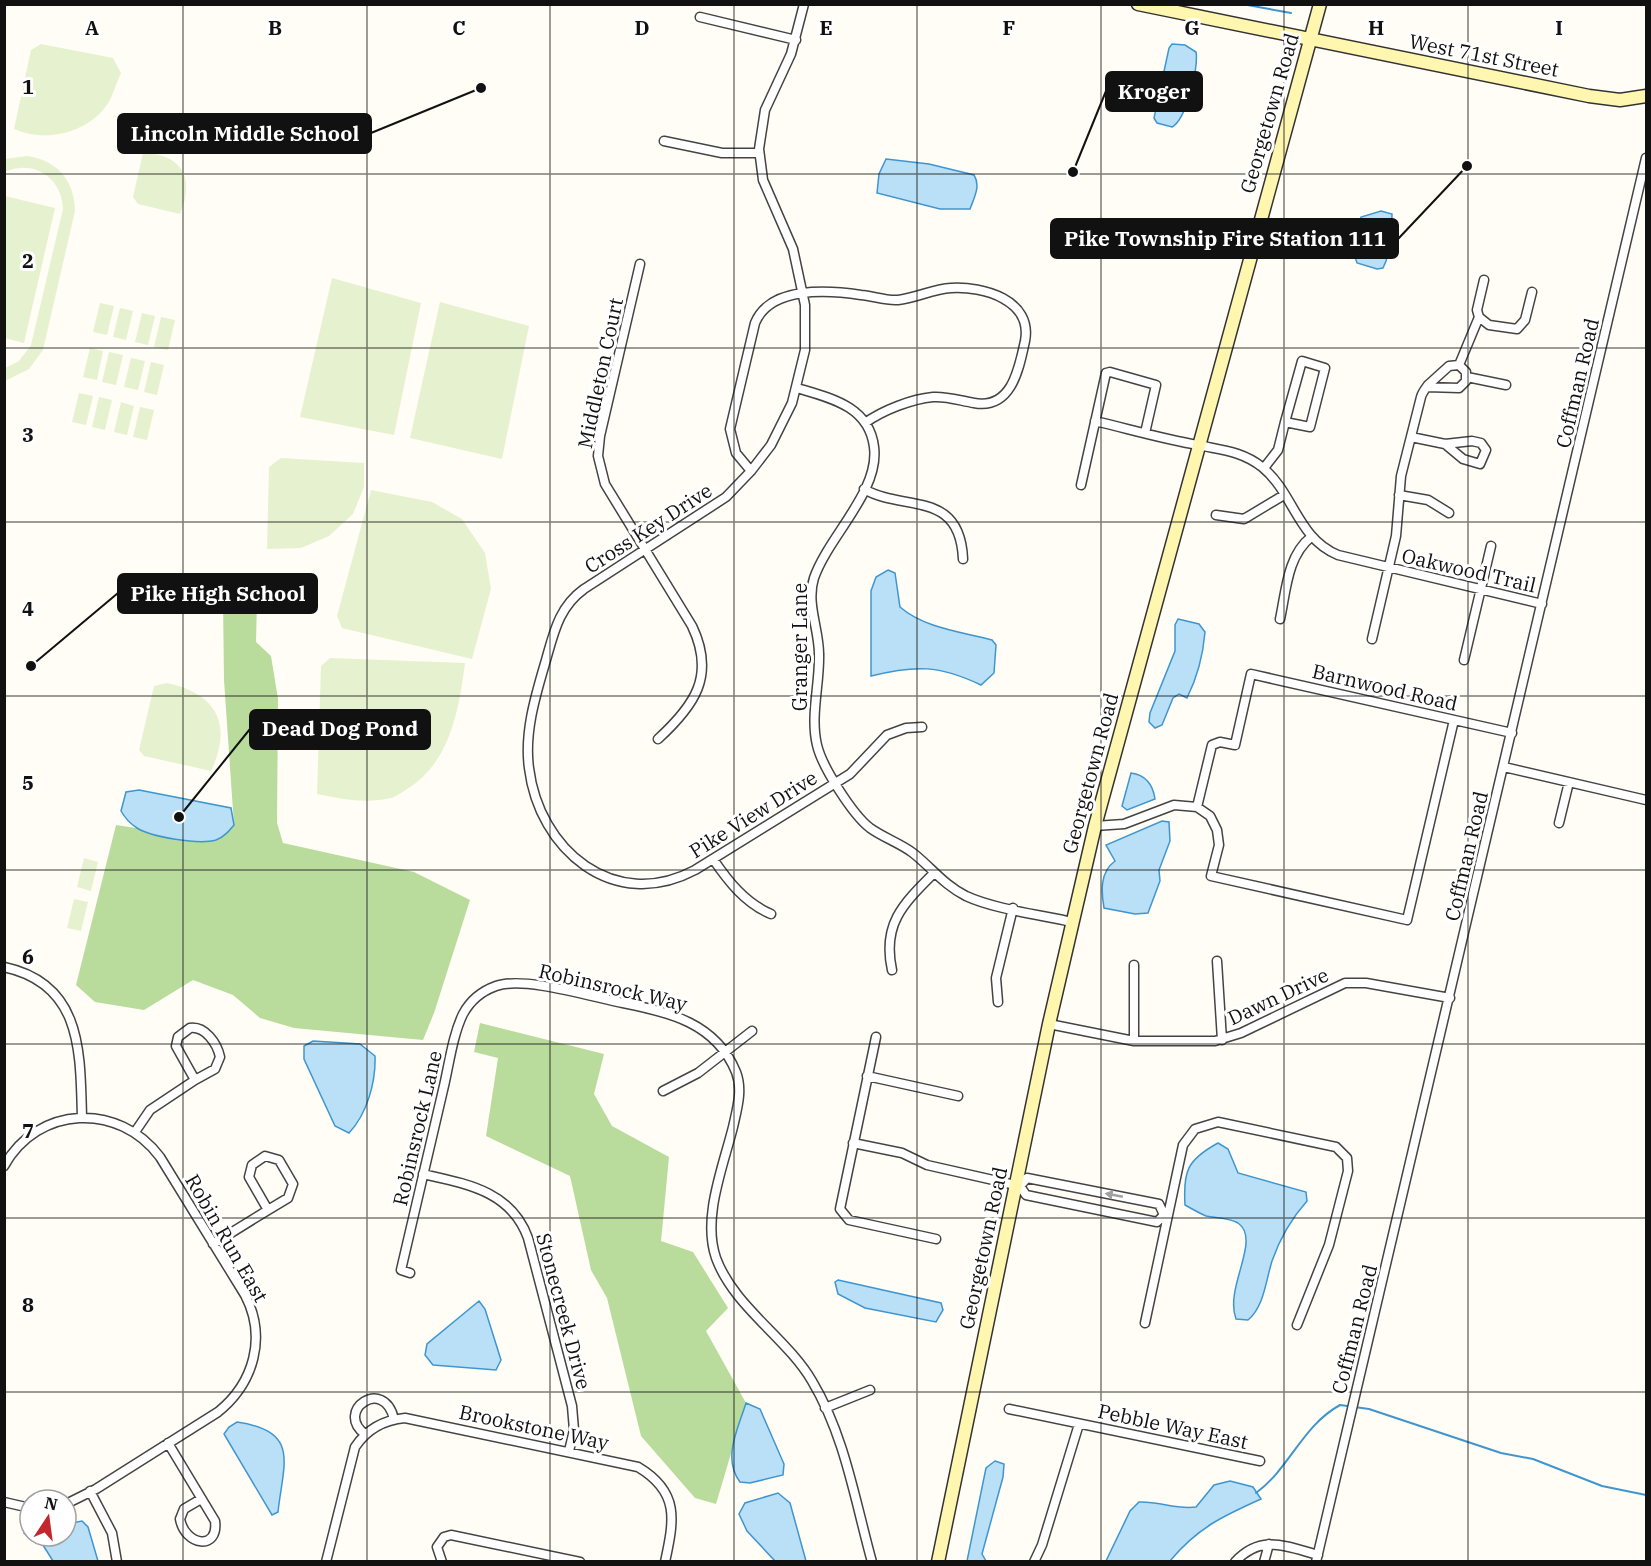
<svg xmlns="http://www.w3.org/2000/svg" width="1651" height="1566" viewBox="0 0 1651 1566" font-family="'IBM Plex Serif',serif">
  <rect width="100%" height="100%" fill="#fffdf5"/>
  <path fill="#b9dc9c" d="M232,590L257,601L256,642L271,656L278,699L277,823L283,843L414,872L470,900L434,1013L423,1040L294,1028L260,1018L233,995L193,980L144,1010L95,1002L76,985L116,825L215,840L234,825L224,680L223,600Z
    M480,1023L604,1054L594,1094L612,1126L669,1157L661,1241L693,1252L728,1308L706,1331L746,1403L716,1504L695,1498L641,1436L607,1298L591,1270L570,1176L486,1136L498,1058L474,1052Z"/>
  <path fill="#e6f2cf" d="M41,44L113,58L121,73C117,82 114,91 110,100C92,132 47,144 14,129L31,50Z
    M143,153C183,154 195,179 180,214L138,204L133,197Z
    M27,156C57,160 75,181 75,211L43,350L29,369L5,381V368L19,361L31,345L63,209C62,178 34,159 5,172V159Z
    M5,196L55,208L24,343L5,338Z
    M332,278L421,303L394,435L300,417Z
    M440,302L529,326L502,459L410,438Z
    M100,303L114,306L107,335L93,332Z
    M120,308L133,311L126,340L113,337Z
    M142,313L155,316L148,345L135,342Z
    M161,317L175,320L168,350L154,347Z
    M90,348L103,351L97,380L83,377Z
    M109,352L123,355L116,385L102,382Z
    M131,358L145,361L138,390L124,387Z
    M151,362L164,365L157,395L144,392Z
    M79,393L93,396L86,425L72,422Z
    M99,397L112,400L105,430L92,427Z
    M121,402L134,406L127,435L114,432Z
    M140,407L154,410L147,440L133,437Z
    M281,458L364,463V487L353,514L329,536L301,548L267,549L269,467Z
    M371,490L432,502L462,519L485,553L491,589L472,659L342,628L337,616Z
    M330,658L465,663C459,710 450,763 407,789C402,792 396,797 391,798C366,804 342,799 317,794L321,666Z
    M167,683C217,694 233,724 211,771L144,756L139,750L154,686Z
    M84,858L98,862L91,891L77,887Z
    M74,899L88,902L81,931L67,928Z"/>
  <path fill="#b9e0f7" stroke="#3f96cf" stroke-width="1.5" d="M1172,44L1185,45L1196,52C1199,67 1186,120 1172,127L1157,123L1154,118L1169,48Z
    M886,159L929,164L974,175C981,186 974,198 970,209H940L877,193L879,174Z
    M1381,211L1392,214C1392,231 1391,253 1383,268L1377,269L1357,263L1351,245L1361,217Z
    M888,570L895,573L900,607C924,628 962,632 992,640L996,645L994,673L981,685C939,665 915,665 871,676V591L876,577Z
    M1178,619L1199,624L1205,632C1203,656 1198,676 1187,698L1179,694L1173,698L1162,725L1155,728L1149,722L1150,713L1175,651V625Z
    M1131,773C1146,775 1153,785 1155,799L1127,810L1122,806Z
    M139,790L231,808L234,825C229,831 224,837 216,840C199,845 151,837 137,828C129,823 125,818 121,811L126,792Z
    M1162,821L1169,822L1170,841L1159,870L1160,881L1148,913L1135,914L1104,908C1101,891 1100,872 1115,861L1106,845Z
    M313,1041L360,1044L375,1056C376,1082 367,1114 349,1133L335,1126L304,1059V1046Z
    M1218,1143L1228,1149L1238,1173L1306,1192L1307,1201C1291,1219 1280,1238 1272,1261C1266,1280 1264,1307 1248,1320L1236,1319C1224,1287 1262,1240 1238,1223C1230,1218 1215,1218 1206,1216C1199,1213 1192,1209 1185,1205C1183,1171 1187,1160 1218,1143Z
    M838,1280L941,1303L943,1310L936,1322L865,1308L838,1294L835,1282Z
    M479,1301L485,1309L501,1360L496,1370L433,1365L425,1355L427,1344Z
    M746,1403L760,1409L784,1464L783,1475L750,1483L740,1482C722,1458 738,1429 746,1403Z
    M237,1422C301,1431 283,1464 278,1512L272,1515L224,1434L229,1427Z
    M995,1461L1004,1464L1003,1477L982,1554L986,1561H967L986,1468Z
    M1230,1481L1253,1487L1261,1499C1223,1516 1197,1528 1170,1561H1106L1130,1511L1139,1502C1159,1501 1176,1510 1196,1507L1214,1485Z
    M778,1493L790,1503L806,1561H775L747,1531L739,1514L745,1503Z
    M82,1521L88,1527L98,1561H53L41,1542L30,1539L24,1533L30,1528V1536H66V1524Z"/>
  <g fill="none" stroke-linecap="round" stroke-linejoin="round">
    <path stroke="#3f96cf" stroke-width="2" d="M1242,4L1291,13
      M1256,1493C1290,1468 1302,1426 1340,1405L1369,1409L1501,1453L1533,1459L1602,1486L1646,1495"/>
    <g stroke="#444" stroke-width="11">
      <path id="minor" d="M804,4L791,54L765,110L759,149L763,180L793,249L805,305V350L792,403L771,445L751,471L726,497L584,589C559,607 554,632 546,660C536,694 524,732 529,768C539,850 614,913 695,870L850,774L887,735L906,728L922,727
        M700,17L796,40
        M664,141L722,153H759
        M640,264L600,436L598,456L605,484L692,626C716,676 694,706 658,739
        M1479,317L1489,325L1517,329L1525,320L1532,292
        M1302,361L1325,368L1310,427L1285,422Z
        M1459,365L1479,317L1477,310L1484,280
        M1467,377L1506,385
        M797,388C830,398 869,406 874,447C880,491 828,537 814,578C806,603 819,629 819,654C820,683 810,716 817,745C822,767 853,815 870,828C884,838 900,843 913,853C932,868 944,885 966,896C994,909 1041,915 1072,922
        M1095,421C1129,429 1163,439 1198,445C1221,450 1242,451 1262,467C1294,493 1297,538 1338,555L1542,604
        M1411,437L1445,444L1472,441L1481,443L1486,450L1480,464L1463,459L1445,444
        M1264,468L1278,450L1285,422
        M751,471L736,453L730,429L755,323C770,286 828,290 861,295C873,296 886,301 898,300C916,298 933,289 951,288C983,286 1033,300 1025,341C1019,368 1012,410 974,403C961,401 947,396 933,397C912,399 883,410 865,423
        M1081,485L1106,373L1110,372L1156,385L1145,433
        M864,489C903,512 960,489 963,559
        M1399,495L1428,500L1449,513
        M1216,515L1244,519L1284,495
        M1280,619C1286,592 1287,556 1311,537
        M1372,639L1396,536L1401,476L1421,397C1422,393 1425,389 1428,385L1449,366L1459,365L1466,372V381L1459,388L1427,387
        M1464,660L1491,546
        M1504,767L1646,800
        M1197,807L1212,745L1220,742L1235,745L1251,674L1512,733
        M1559,823L1569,782
        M1095,826L1124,824L1174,805L1197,807L1210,816L1217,830L1219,845L1211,876L1407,920L1454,720
        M713,859C728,881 745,903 771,914
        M1217,961L1222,1040
        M4,967C83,984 80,1053 82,1117
        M892,970C882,924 903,904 934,873
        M998,1002L996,978L1013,908
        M1049,1024L1134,1041H1215L1241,1033L1345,983H1366L1450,998
        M190,1028C205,1026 217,1043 220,1057L215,1069L195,1080L176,1046L178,1037Z
        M876,1037L840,1209L849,1220L936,1239
        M1134,1041V965
        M867,1076L958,1096
        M663,1091L698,1073L752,1031
        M135,1132L150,1110L195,1080
        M853,1143L902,1153L927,1165L1020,1186L1026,1195L1157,1222L1164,1215
        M265,1156L279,1160L293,1184L288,1198L268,1210L249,1177L252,1165Z
        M4,1166C38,1105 119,1102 160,1157L245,1295C267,1337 254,1383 218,1412L96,1489L66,1504
        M423,1174C467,1184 511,1191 528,1238L572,1406L574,1430L569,1451
        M1020,1186L1027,1178L1159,1204L1164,1215
        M213,1244L268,1210
        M410,1273L401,1270C415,1210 429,1150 443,1090C449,1066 452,1037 463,1014C470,1001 482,991 496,986C524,976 592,997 623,1003C669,1012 716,1023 736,1072C743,1090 737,1109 733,1127C723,1167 702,1218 716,1258C734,1307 786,1337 812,1381C845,1436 855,1501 872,1562
        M1145,1323L1183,1145L1195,1129L1218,1122L1336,1147L1347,1158L1348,1171L1329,1245L1297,1325
        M825,1408L870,1390
        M1009,1409L1260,1461
        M365,1434C334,1411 384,1376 394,1419
        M168,1443L215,1521C219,1551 185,1546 180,1519L184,1509L201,1499
        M90,1491L112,1533L117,1562
        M4,1502L30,1508
        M326,1562L355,1447C367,1429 383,1420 405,1418L638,1467C680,1492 674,1520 665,1562
        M442,1562L437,1547L444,1537L451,1535L580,1562
        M1034,1562L1042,1545L1079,1424
        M1235,1562C1261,1534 1285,1546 1318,1555
        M1264,1562L1269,1544
        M1316,1562L1646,158"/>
    </g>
    <g stroke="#333" stroke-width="15">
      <path id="secondary" d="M1138,4L1589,96L1620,100L1646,96
        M938,1562L1049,1024L1095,826L1320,4"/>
    </g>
    <use href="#minor" stroke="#fff" stroke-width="8"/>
    <use href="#secondary" stroke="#fff6b0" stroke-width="12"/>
  </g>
  <defs><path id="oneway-solid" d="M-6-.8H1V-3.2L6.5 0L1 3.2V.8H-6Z" transform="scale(1.5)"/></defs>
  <use fill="#a0a0a0" href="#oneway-solid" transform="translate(1114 1195) rotate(-169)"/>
  <path fill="none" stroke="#111" stroke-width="1.5" stroke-opacity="0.55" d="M183,4V1562M367,4V1562M550,4V1562M734,4V1562M917,4V1562M1101,4V1562M1284,4V1562M1468,4V1562M4,174H1646M4,348H1646M4,522H1646M4,696H1646M4,870H1646M4,1044H1646M4,1218H1646M4,1392H1646"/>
  <g text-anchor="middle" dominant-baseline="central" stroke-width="6" stroke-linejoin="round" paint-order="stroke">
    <g font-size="20" fill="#111" stroke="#fff">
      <text transform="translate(1484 55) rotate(11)">West 71st Street</text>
      <text transform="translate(1269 113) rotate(-74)">Georgetown Road</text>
      <text transform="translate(600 373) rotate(-78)">Middleton Court</text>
      <text transform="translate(1577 383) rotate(-77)">Coffman Road</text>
      <text transform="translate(648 528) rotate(-33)">Cross Key Drive</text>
      <text transform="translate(1469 570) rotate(13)">Oakwood Trail</text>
      <text transform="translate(799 647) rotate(-90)">Granger Lane</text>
      <text transform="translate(1385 687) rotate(13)">Barnwood Road</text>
      <text transform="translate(1090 773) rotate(-75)">Georgetown Road</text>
      <text transform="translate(753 814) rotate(-32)">Pike View Drive</text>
      <text transform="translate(1466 856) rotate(-77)">Coffman Road</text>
      <text transform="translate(613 987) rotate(13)">Robinsrock Way</text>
      <text transform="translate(1278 996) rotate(-25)">Dawn Drive</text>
      <text transform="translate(417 1128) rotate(-77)">Robinsrock Lane</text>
      <text transform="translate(227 1238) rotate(60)">Robin Run East</text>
      <text transform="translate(983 1248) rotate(-78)">Georgetown Road</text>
      <text transform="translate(564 1311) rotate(75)">Stonecreek Drive</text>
      <text transform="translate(1354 1329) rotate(-76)">Coffman Road</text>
      <text transform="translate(1173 1426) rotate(12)">Pebble Way East</text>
      <text transform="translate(534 1427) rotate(12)">Brookstone Way</text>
    </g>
  </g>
  <g font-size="20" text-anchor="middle" font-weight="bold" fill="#111" stroke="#fff" stroke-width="6" stroke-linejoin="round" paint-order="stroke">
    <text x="92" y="35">A</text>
    <text x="275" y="35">B</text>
    <text x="459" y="35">C</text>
    <text x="642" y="35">D</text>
    <text x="826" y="35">E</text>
    <text x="1009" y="35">F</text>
    <text x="1192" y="35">G</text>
    <text x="1376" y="35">H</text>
    <text x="1559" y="35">I</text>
    <text x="28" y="94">1</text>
    <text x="28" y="268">2</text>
    <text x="28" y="442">3</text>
    <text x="28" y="616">4</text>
    <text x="28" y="790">5</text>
    <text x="28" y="964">6</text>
    <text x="28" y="1138">7</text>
    <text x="28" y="1312">8</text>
  </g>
  <path fill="none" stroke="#111" stroke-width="2" d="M1073 172L1106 91M481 88L371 133M1467 166L1398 239M31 666L118 593M179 817L250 729"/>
  <g fill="#111" stroke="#fff" stroke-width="2">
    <circle cx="1073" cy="172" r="6"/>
    <circle cx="481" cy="88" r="6"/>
    <circle cx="1467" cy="166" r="6"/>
    <circle cx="31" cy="666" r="6"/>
    <circle cx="179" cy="817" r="6"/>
  </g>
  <g fill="#111" stroke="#111" stroke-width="2">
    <rect x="1106" y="72" width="96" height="39" rx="6"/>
    <rect x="118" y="114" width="253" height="39" rx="6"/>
    <rect x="1051" y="219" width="347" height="39" rx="6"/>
    <rect x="118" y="574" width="199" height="39" rx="6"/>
    <rect x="250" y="710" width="180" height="39" rx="6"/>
  </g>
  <g font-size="21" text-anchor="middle" font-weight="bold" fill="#fff">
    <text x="1154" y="99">Kroger</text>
    <text x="245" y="141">Lincoln Middle School</text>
    <text x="1225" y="246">Pike Township Fire Station 111</text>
    <text x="218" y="601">Pike High School</text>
    <text x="340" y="736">Dead Dog Pond</text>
  </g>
  <rect width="1651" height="1566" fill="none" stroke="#111111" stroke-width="12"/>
  <g transform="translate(48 1518) rotate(13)"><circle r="28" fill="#ffffff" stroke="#a0a0a0" stroke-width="1.5"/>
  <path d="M0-4.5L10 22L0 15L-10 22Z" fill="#c4262e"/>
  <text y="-9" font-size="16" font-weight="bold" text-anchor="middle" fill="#111111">N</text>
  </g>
</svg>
